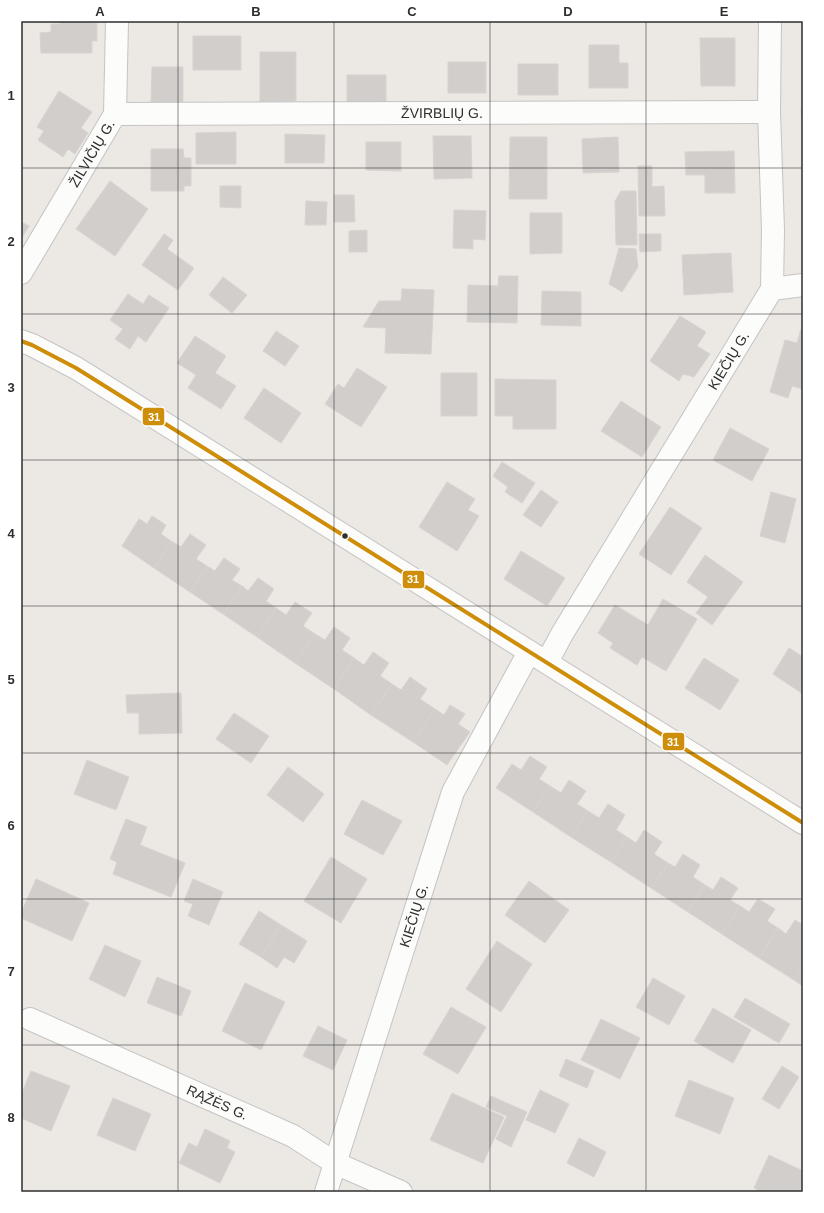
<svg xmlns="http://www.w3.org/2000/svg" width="824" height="1213" viewBox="0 0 824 1213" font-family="Arial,sans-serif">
  <rect width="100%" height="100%" fill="#ece8e4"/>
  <path fill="#d1cecb" stroke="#d7d4d0" d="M60,21H91V23H97V41H92V53H41L40,33L51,32V24H60Z
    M193,36H241V70H193Z
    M700,38H735V86H701Z
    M589,45H619V63H628V88H589Z
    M260,52H296V101L260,102Z
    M448,62H486V93H448Z
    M518,64H558V95H518Z
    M152,67H183V103H151Z
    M347,75H386V102H347Z
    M59,91L92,112L81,128L88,133L75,154L68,149L63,157L38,140L44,131L37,127Z
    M801,109H803V144Z
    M236,132V164H196V133Z
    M285,134L325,135L324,163H285Z
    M433,136H471L472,178L434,179Z
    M510,137H547V199H509Z
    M618,137L619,172L583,173L582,139Z
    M366,142H401V171L366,170Z
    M151,149H183L184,158H191V186H184V191H151Z
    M734,151L735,193H705V175H686L685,152Z
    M638,166H652V187L664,186L665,216H639Z
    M110,181L148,209L115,256L76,229Z
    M220,186H241V208L220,207Z
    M621,191H636L637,245H616L615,201Z
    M334,195H354L355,222H334Z
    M306,201L327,202L326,225H305Z
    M454,210L486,211L485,240L473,239V249L453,248Z
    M530,213H562V253L530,254Z
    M21,222L29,226L21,239Z
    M367,230V252H349V231Z
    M164,234L173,240L167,249L194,268L178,290L142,265Z
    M639,234H661V251L640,252Z
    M619,248L636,249L638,267L622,292L609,284Z
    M731,253L733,292L684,295L682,255Z
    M499,276H518L517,323L467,322L468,285L498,286Z
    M223,277L247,295L232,313L209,295Z
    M402,289L434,290L431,354L385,353L386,328L363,327L379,301H401Z
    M542,291L581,292V326L541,325Z
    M128,294L143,304L149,295L169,308L146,342L138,336L130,349L115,339L123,329L110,320Z
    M680,316L706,332L697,346L710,354L694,377L683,374L679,381L650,361Z
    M801,329H803V389L792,386L788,398L770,392L785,340L797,343Z
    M276,331L299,346L285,366L263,351Z
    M195,336L226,356L215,373L236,386L221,409L188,388L196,375L177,363Z
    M357,368L387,387L361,427L325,404L338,384L344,388Z
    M441,373H477V416H441Z
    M495,379L556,380V429H513V416H495Z
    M264,388L301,413L281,443L244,418Z
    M621,401L661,427L642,457L601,431Z
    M730,428L769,449L752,481L713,460Z
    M502,462L535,483L522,503L505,492L508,487L493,476Z
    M447,482L475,499L468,510L479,516L457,551L419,527Z
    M541,490L558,502L541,527L523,515Z
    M771,492L796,499L785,543L760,536Z
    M670,507L702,528L671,575L639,554Z
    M152,516L166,525L161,534L171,541L154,568L122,546L139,519L147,524Z
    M190,534L206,545L196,559L207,566L190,592L154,568L171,541L181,547Z
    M521,551L565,578L547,606L504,579Z
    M705,555L743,582L712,625L696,613L708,597L687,582Z
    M224,558L240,569L232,580L242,586L223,614L190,592L207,566L215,571Z
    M258,578L274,589L266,601L276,608L257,637L223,614L242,586L248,591Z
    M663,599L697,619L666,671L642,657L637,665L610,648L613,643L598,633L615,605L648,625Z
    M295,602L312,613L303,626L315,634L295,663L257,637L276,608L286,615Z
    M334,627L350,638L342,650L354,658L334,689L295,663L315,634L325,640Z
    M789,648L803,657V694L773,674Z
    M373,652L389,663L380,676L392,684L371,715L334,689L354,658L364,665Z
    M704,658L739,680L720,710L685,688Z
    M410,677L427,689L420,699L435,709L413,742L371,715L392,684L401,690Z
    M181,693L182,733L139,734V713H127L126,695Z
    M450,705L465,714L458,724L470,732L447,765L413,742L435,709L444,715Z
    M234,713L269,736L251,763L216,739Z
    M530,756L547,767L539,779L550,786L533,812L496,788L512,764L521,770Z
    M87,760L129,777L116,810L74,794Z
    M288,767L324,794L303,822L267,795Z
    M569,780L586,791L577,804L588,811L571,837L533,812L550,786L561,793Z
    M362,800L402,821L383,855L344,834Z
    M608,804L625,815L616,830L627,837L611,862L571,837L588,811L599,818Z
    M126,819L147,827L140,845L185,863L171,897L113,874L117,862L110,859Z
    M644,830L662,842L654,854L668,863L651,888L611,862L627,837L636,843Z
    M683,854L700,865L693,877L705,885L688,912L651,888L668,863L675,867Z
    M331,857L367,879L341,923L304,901Z
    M721,877L738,888L730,900L740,906L722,934L688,912L705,885L713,890Z
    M36,879L89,903L72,941L21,918V913Z
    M193,879L223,892L209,925L188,916L193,904L184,901Z
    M529,881L569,910L545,943L505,915Z
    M758,899L775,909L767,921L778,928L759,958L722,934L740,906L749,912Z
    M259,911L281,925L261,957L239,944Z
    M795,920L803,925V966L794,980L759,958L778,928L786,934Z
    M281,925L307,941L294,963L284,957L277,968L261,957Z
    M497,941L532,964L501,1012L466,989Z
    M105,945L141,961L125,997L89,979Z
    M803,966V986L794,980Z
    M157,977L191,991L181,1016L147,1003Z
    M653,978L685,996L669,1025L636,1007Z
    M245,983L285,1002L261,1050L222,1031Z
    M745,998L790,1024L779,1043L734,1017Z
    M451,1007L486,1027L458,1074L423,1054Z
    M713,1008L751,1030L733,1063L694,1041Z
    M601,1019L640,1038L620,1079L581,1060Z
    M318,1026L347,1040L333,1070L303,1056Z
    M566,1059L594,1071L587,1088L559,1076Z
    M782,1066L799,1077L779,1109L762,1099Z
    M31,1071L70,1086L51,1131L21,1118V1095Z
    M689,1080L734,1098L720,1134L675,1116Z
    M540,1090L569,1104L555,1133L526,1120Z
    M452,1093L504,1117L483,1163L430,1140Z
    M491,1096L527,1112L511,1147L496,1139L507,1116L486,1107Z
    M113,1098L151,1114L135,1151L97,1135Z
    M205,1129L230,1141L227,1148L235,1152L220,1183L179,1163L189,1143L197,1147Z
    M579,1138L606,1152L594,1177L567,1163Z
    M769,1155L803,1171V1185L800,1192H762L754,1188Z"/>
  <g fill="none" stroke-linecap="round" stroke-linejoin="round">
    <g stroke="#c5c4c5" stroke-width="24">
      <g id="minor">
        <path id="s1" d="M115,114L769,112"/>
        <path id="s2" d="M21,273L115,114L117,21"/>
        <path d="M772,289L803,285"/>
        <path d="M21,341L32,345L76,368L803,823"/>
        <path id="s3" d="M547,662L562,634L772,289L773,230L769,112L770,21"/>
        <path id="s4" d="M30,1019L293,1136L335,1163L401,1192"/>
        <path id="s5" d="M326,1192L453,792L529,652"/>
      </g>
    </g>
    <use href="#minor" stroke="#fcfcfb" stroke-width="22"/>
    <g stroke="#fff" stroke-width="7">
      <path id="bus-1" d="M21,341L32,345L76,368L803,823"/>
    </g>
    <use href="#bus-1" stroke="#cf8e09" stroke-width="4"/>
  </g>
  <path fill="none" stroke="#2e2e2e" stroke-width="1" stroke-opacity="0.55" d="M178,21V1192M334,21V1192M490,21V1192M646,21V1192M21,168H803M21,314H803M21,460H803M21,606H803M21,753H803M21,899H803M21,1045H803"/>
  <circle fill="#2e2e2e" stroke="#fff" stroke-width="1.5" cx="345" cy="536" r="3.5"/>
  <g text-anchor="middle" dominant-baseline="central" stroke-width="4" stroke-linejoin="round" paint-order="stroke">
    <g font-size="14" fill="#2e2e2e" stroke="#fff">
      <text stroke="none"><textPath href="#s1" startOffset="327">ŽVIRBLIŲ G.</textPath></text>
      <text stroke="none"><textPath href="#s2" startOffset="139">ŽILVIČIŲ G.</textPath></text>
      <text stroke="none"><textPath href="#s3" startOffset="352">KIEČIŲ G.</textPath></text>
      <text stroke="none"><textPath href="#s5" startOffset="290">KIEČIŲ G.</textPath></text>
      <text stroke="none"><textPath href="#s4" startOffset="205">RĄŽĖS G.</textPath></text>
    </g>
  </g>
  <g stroke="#fff" stroke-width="1.5">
    <rect x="142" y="407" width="23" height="19" rx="4" fill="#cf8e09"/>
    <rect x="402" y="570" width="23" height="19" rx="4" fill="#cf8e09"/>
    <rect x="662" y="732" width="23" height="19" rx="4" fill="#cf8e09"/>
  </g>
  <g font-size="11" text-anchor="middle" font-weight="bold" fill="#fff">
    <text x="154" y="421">31</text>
    <text x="413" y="583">31</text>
    <text x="673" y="746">31</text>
  </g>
  <rect width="824" height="1213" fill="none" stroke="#ffffff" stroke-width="44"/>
  <rect x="22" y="22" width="780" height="1169" fill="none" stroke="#2e2e2e" stroke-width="1.5"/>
  <g font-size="13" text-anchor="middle" font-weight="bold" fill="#2e2e2e">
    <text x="100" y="16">A</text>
    <text x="256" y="16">B</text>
    <text x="412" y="16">C</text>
    <text x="568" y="16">D</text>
    <text x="724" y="16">E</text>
    <text x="11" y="100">1</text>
    <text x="11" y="246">2</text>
    <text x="11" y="392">3</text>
    <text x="11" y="538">4</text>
    <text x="11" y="684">5</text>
    <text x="11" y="830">6</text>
    <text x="11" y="976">7</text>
    <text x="11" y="1122">8</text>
  </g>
</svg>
